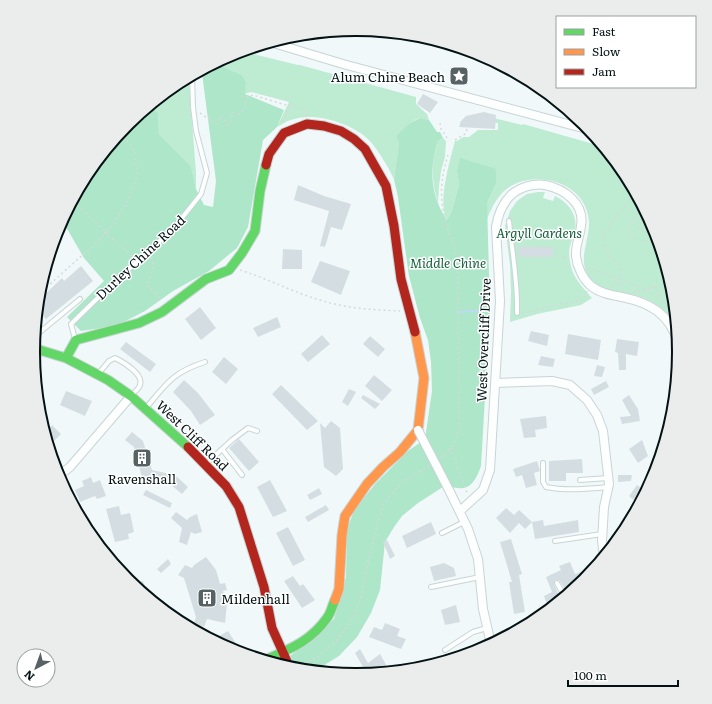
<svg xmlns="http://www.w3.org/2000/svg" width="712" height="704" viewBox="0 0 712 704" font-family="Literata,serif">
  <rect width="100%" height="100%" fill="#f0f8f9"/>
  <path fill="#bdecd3" d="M241,51L298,65H300L416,97V104L427,114L429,120C415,116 416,119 407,128C403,131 399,133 396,136L399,143L394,179C387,165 379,151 369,140C352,123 313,111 291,120C286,121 281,125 277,127L289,102L251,92L244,94L246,82L242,75L215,63L233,54Z
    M181,81L189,82L196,173V189L191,166L159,134L158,113L150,106Z
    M489,117L522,125L523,124L604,147L625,173L654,229L673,289L676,323C666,309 650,299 634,295C619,291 604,292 592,280C575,263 590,241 589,221C586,186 546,172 517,183C501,189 493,204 487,219V203L496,184L457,171L459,184L452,211L447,220C437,204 450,160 455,141H457L463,137H469L478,130H498V123L489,122Z
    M443,138L446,141L445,157L441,171L439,186L438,203C431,180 431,164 438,141Z
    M538,192H545L543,198L553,201L555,196C569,203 578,215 575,231C574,236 571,241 570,246C568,253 570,263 572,270C576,281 585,290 592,298L581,305L537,314L510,322L511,292L510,265L505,226L510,211L517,201L527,194Z"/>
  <path fill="#ade6c9" d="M215,63L242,75L246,82L245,94L284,110L277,127L263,140L248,227L237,248L209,271L173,291L145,311L116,326L81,331L67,317L104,281L84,258L62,220L88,172L128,123L150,106L158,113L159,134L191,166L196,189L204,205L213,207L216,181L202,73V70Z
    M421,118L429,120L437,132H440L443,138L438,141C429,169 430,195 447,220L452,211L459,184L457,171L460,158L496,169V184L487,203L490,310L481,466C474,486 467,493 446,485L418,503L402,516L394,527L385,542L380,590L371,613L357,637L339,656L321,667L312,671L297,669L290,656L320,632L334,619L346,577L347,530L354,510L376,483L408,451L425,439L432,391L431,362L428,340L420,318L409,276L398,197L394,179L399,143L396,136C404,129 411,121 421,118Z"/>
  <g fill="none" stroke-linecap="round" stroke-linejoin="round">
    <path stroke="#bcdaf8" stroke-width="2" d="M458,312L490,310"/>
  </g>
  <path fill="#d4dee2" d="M423,94L438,102L430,113L417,104Z
    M484,112L496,115L495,129L459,127L461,121L466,116Z
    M298,185L324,196L351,204L342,230L331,227L325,247L320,246L329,211L294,200Z
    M519,246L553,248V257H519Z
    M283,249L302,250V269H282Z
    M320,261L350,271L341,295L311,282Z
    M81,266L93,281L46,319L37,310L38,301L62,278L64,281Z
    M200,307L216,328L201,340L185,319Z
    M277,317L281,327L258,337L253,328Z
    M531,331L549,335L547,346L528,341Z
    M568,334L601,340L598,360L565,354Z
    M322,335L330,344L308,362L301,354Z
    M370,336L385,349L378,357L363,344Z
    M617,339L639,342L637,356L626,354V370H619L618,353L615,352Z
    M126,342L156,364L150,372L120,349Z
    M541,356L555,359L553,367L538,365Z
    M224,357L238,369L226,384L212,372Z
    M597,365L605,367L602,377L594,376Z
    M374,375L392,390L382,401L365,386Z
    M184,380L198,393L215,415L200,425L191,411L173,392Z
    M606,381L609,387L594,395L591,389Z
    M281,385L318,421L307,430L272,394Z
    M349,389L356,392L348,406L342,402Z
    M66,391L92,401L85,416L60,405Z
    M363,395L380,404L375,409L361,398Z
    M629,395L638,409L640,421L622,424L620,417L631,416L622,400Z
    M546,416L547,428L535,430L536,437L524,438L520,419Z
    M331,421L340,428L343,469L336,476L324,467L320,423L325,428Z
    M52,425L61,434L49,446L45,433Z
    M132,432L143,441L152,470L175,475L188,487L182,494L171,485L142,478L134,447L125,440Z
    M239,439L259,462L249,471L229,448Z
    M642,440L648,456L638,463L629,449Z
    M582,459L583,473H566V481H549V461Z
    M537,461L540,471L534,473L537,485L526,488L522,475L516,477L513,469Z
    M618,475H632L631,481L618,482Z
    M91,477L93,483L100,480L106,496L97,499L95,496L80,502L75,490L84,486L82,481Z
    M270,480L287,511L273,517L257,487Z
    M637,485L646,492L639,505L629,496Z
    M319,488L322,494L310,500L307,495Z
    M146,490L172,503L170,508L143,495Z
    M326,505L329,510L308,522L305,517Z
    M119,506L121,515L130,513L134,532L128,534L129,539L115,542L106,509Z
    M506,508L514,515L519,510L532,522L543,520L544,526L578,520L579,532L535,539L532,522L525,529L519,523L510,533L496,518Z
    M176,512L187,520L190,517L197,514L202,532L195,534L191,532L187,545L179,542L182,528L171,518Z
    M431,522L436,534L407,548L402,536Z
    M288,527L305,560L293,566L276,533Z
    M511,539L522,574L519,575L525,612L514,614L509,582H512L500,542Z
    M387,540L395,556L390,559L383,542Z
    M206,557L216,570L220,584L225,583L227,590L223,591L227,604L225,623L207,619L204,627L194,623L196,617L184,578L178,575L185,565L192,568L194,565Z
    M168,559L171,564L161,573L157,569Z
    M570,562L575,574L584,571L586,578L580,584L565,589L559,580H555L554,584L561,600L548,607L544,596L552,592L546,577L561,570L559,566Z
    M444,563L454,568L456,576L434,581L430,567Z
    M293,576L300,586L303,584L315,600L302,608L284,581Z
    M143,581L149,598L132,584Z
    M456,605L460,622L445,625L441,610Z
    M530,619L532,623L516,631L513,626Z
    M385,623L400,629L397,636L406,639L401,649L369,637L374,627L382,630Z
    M228,631L242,653L226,647L219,636Z
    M360,649L368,663L380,654L390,672L367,674L355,653Z"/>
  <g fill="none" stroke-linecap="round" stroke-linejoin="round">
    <g stroke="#c9d4d6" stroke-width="6">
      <path id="lane" d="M509,221C512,252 518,282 517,313
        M34,337L80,299
        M75,339L71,324L110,286L174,228L201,194L207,173L196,131L193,107L192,75
        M99,373L109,361L115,358C123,362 144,374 140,385C139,389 134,392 132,395
        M146,408C166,384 173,372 205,362
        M222,449L242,475
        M543,463V482L546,487C566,491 587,489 608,487
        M206,464L232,440L248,428L257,431
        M580,480L608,478
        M442,533L464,522
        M555,541L602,534
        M557,583L564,595H567
        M431,587L480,577
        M445,650L473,632L487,628"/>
    </g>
    <g stroke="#c9d4d6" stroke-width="10">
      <path id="street" d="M270,42L343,64L590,130
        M496,383L552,381L570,385L587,400L597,415L603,431L609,484L604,507L602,541L604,557
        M672,417L674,407
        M58,476L70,467L131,396
        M449,490L468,529L478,559L483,609L491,644
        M460,511L483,490L490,470L500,301L496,227C498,214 502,204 511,195C520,187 534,183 545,185C565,189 585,204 581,226C580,236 575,246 576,256C577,267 583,279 591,286C600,293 611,295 622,297C651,303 669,314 678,342"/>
    </g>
    <g stroke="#c9d4d6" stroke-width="11">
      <path id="fast" d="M33,348L66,358L108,380L131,396L188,447
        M66,358L76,340L139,323L162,312L206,279L229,270L242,253L255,231L260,191L266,165
        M265,660C290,649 311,641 327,618C331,613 332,606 335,600"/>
    </g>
    <g stroke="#c9d4d6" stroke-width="11">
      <path id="slow" d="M335,600L339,589L342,535L345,516L367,484L383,467L400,452L418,430L424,378L415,332"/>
    </g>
    <g stroke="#c9d4d6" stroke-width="11">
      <path id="jam" d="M266,165L269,154L284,133L307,124L324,126L341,131L354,139L365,149L386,186L394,226L401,279L415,332
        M188,447L226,486L239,507L264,587L272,628L290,668"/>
    </g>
    <path stroke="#d6d9d9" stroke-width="1.5" stroke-dasharray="2 3" stroke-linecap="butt" d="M289,106L306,111L308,115
      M200,113L215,123L218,124L219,117H222L227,125L230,124L233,113L239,114L245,108L247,97L253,95L289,106L282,122L283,124
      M440,123L441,129L448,139
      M120,133L132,146L138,173L129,199L111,227L104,232L133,257
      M455,140L465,134L469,125
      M639,199C639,204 639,211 636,215C635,218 632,220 631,223C626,236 639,244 650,241L654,237
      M637,215L644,209
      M649,219H643L640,223L639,227L642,231L654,237L657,235
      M536,247H555L556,256L568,257
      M151,257L153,267L147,286L159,296L157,303
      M587,268L646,289L648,292L660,299
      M240,270C272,280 302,297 335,304C356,309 378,310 400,311
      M611,287L619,282
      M655,288L670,279
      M623,289L619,282C629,259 598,260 604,233L633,195L634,191
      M633,292L652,288H655L660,294V299L675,311
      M39,294L107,233L72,201
      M522,313L535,311L557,304L575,303L583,299L587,291
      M451,448L467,493
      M441,458C451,450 456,441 459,428L458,262C455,245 447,231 444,214C439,193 442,175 448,155
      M299,665L318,657L336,641L351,622L360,601L374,537L383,504L399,485L429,466"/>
    <use href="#lane" stroke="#fdfefe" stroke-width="4"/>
    <use href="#street" stroke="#fdfefe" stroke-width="8"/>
    <use href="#fast" stroke="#63d668" stroke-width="9"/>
    <use href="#slow" stroke="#ff974d" stroke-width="9"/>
    <use href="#jam" stroke="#b3261e" stroke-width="9"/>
    <g stroke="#c9d4d6" stroke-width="10" stroke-linecap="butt">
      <path id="street-bridge" d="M418,430L449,490"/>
    </g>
    <use href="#street-bridge" stroke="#fdfefe" stroke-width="8"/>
  </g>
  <defs>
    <g id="sight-square" transform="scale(1)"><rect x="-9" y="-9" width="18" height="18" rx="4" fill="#576264" stroke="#fff"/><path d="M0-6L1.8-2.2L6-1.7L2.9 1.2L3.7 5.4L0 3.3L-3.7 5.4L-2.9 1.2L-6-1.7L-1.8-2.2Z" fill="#fff"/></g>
    <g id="building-square" transform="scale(1)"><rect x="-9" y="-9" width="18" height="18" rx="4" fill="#576264" stroke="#fff"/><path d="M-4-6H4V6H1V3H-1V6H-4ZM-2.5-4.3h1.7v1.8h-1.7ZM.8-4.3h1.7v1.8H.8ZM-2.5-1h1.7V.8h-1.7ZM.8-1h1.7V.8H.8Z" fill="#fff"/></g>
  </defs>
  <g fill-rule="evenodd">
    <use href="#sight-square" x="459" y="76"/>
    <use href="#building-square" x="142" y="458"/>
    <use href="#building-square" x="207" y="598"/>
  </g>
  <g text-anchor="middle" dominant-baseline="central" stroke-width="3" stroke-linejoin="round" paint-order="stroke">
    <g font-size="13" fill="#041214" stroke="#fff" text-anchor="end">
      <text x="445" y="76">Alum Chine Beach</text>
      <text x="142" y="478" text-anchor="middle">Ravenshall</text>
      <text x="221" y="598" text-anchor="start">Mildenhall</text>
    </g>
    <g font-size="13" font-style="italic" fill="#1a613f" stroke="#fff">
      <text x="539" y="232">Argyll Gardens</text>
      <text x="448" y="262">Middle Chine</text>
    </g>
    <g font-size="13" fill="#041214" stroke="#fff">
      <text transform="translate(140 257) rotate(-43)">Durley Chine Road</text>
      <text transform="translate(483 340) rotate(-88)">West Overcliff Drive</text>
      <text transform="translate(193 435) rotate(44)">West Cliff Road</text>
    </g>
  </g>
  <path d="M0 0H712V704H0ZM40 352a316 316 0 1 1 632 0a316 316 0 1 1-632 0Z" fill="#ebecec" fill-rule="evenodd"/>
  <path fill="none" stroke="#041214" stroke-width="2" d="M40 352a316 316 0 1 1 632 0a316 316 0 1 1-632 0Z"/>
  <rect x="556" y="16" width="140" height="72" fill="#ffffff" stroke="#9ba0a1"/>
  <rect x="564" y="29" width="20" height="6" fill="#63d668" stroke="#9ba0a1"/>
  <text x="592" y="36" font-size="12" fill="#041214">Fast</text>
  <rect x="564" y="49" width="20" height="6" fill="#ff974d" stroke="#9ba0a1"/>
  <text x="592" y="56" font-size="12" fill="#041214">Slow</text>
  <rect x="564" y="69" width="20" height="6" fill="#b3261e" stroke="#9ba0a1"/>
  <text x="592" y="76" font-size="12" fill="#041214">Jam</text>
  <g transform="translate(36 668) rotate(221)"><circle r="19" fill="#ffffff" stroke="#9ba0a1"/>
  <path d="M0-3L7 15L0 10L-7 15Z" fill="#576264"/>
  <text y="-6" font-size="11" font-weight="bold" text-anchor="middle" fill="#041214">N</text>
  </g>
  <path d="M568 680v6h110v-6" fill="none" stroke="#041214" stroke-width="2"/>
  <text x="574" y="680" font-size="12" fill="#041214" stroke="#ffffff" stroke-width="3" paint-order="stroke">100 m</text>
</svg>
